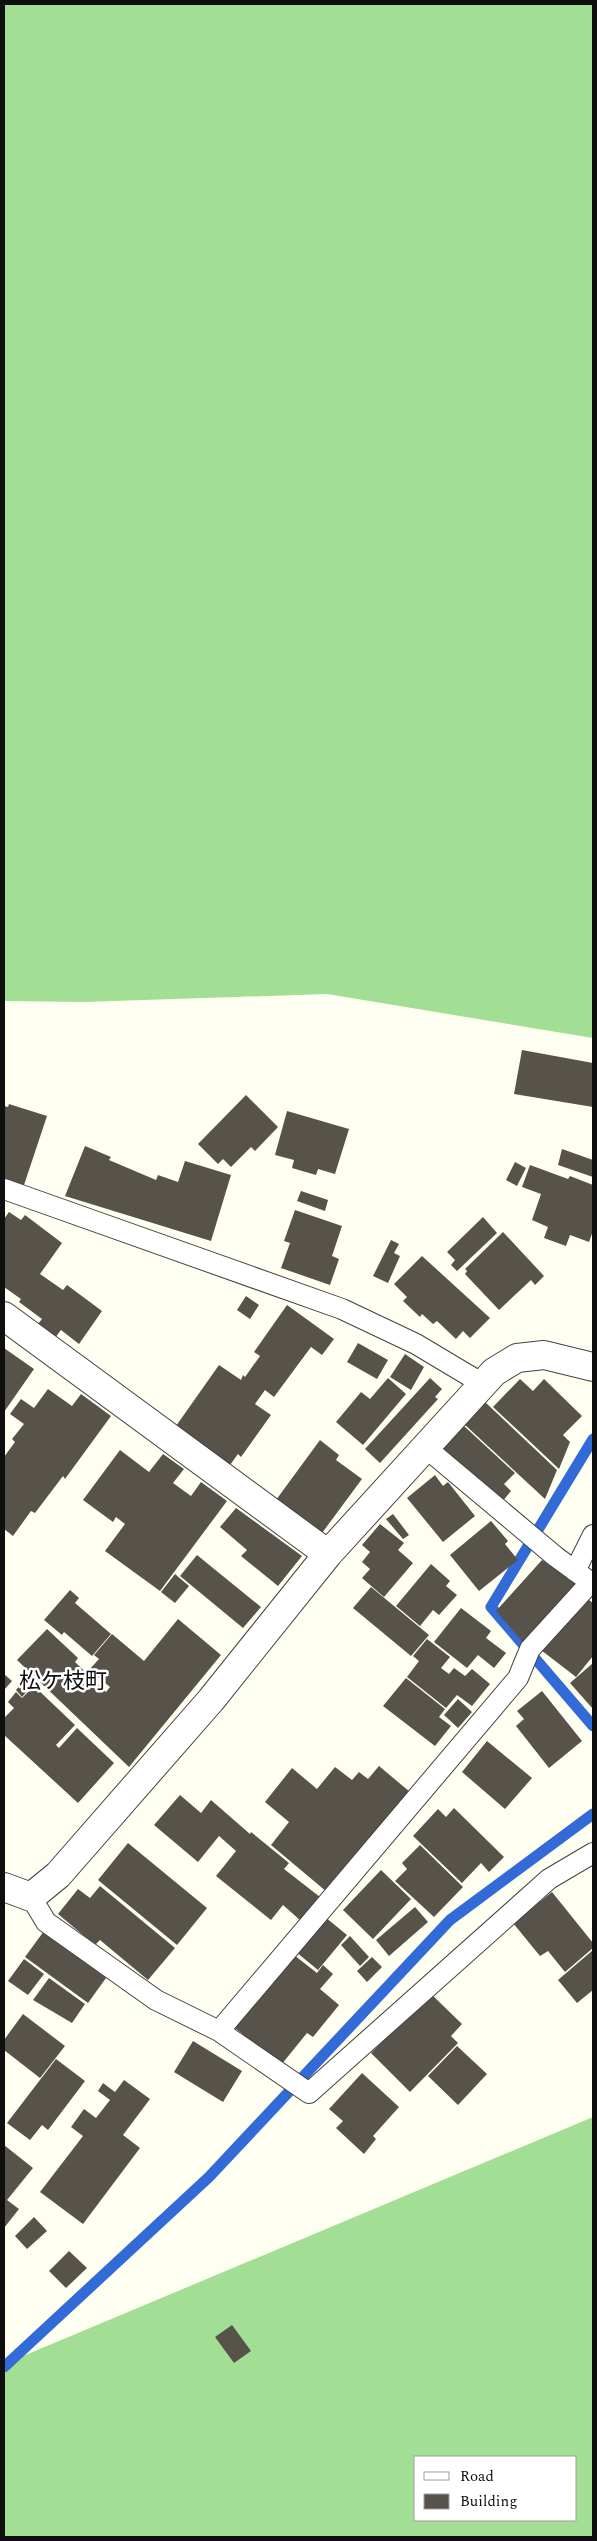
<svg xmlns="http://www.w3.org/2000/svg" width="597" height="2541" viewBox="0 0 597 2541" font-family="Spectral,'Noto Sans JP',serif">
  <rect width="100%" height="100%" fill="#fefff0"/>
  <path fill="#a2df94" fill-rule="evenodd" d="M4,4H593V1038L327,994L84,1002L4,1001Z
    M593,2117V2537H4V2364ZM416,2457H576V2520H416Z"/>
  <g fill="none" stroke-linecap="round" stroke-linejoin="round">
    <path stroke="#326ad8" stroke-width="11" d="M593,1439L491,1607L593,1726
      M4,2367L209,2177L450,1920L593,1814"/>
  </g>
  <path fill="#58534a" d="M522,1050L593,1063V1107L514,1094Z
    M246,1095L278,1127L255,1151L251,1147L231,1167L223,1159L218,1164L198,1144Z
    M9,1104L47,1116L24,1185L4,1179V1106L8,1107Z
    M287,1111L349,1129L335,1174L318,1169L316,1175L292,1168L294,1160L275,1155Z
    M85,1146L111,1157L109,1160L156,1180L158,1175L178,1182L185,1161L231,1175L211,1241L65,1196Z
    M562,1149L593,1160V1177L558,1165Z
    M515,1162L526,1168L517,1186L506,1180Z
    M530,1165L568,1179L570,1176L593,1185V1231L589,1242L570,1235L566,1246L544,1238L548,1227L532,1220L541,1194L522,1187Z
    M301,1191L328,1200L325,1211L297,1201Z
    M295,1210L342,1226L332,1256L339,1259L330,1285L281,1268L290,1243L284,1241Z
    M9,1212L21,1220L25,1215L62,1243L40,1274L63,1290L67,1285L102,1311L79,1344L61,1330L55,1338L37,1325L42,1319L19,1302L21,1299L4,1287V1219Z
    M483,1217L497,1233L457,1271L451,1265L455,1260L447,1252Z
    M503,1232L544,1276L535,1285L531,1280L499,1310L465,1274L467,1271L465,1269Z
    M391,1240L399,1244L394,1253L400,1256L388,1283L373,1276Z
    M422,1256L490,1318L470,1338L463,1331L456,1339L437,1321L433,1324L422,1314L420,1317L403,1301L407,1297L394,1284Z
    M246,1296L259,1305L250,1319L237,1310Z
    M287,1305L334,1339L322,1355L311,1347L274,1397L265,1390L255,1404L271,1415L241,1457L238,1454L230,1465L176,1426L219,1365L241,1380L243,1375L245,1377L260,1356L254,1352Z
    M358,1343L388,1360L377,1379L347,1362Z
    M4,1348L34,1369L4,1412Z
    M405,1354L424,1367L411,1390L390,1377Z
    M388,1378L406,1394L363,1445L336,1422L361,1392L370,1399Z
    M430,1378L442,1389L435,1397L438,1399L380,1463L365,1449Z
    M520,1379L533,1391L544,1379L582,1416L563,1435L570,1442L559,1469L493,1407Z
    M48,1389L72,1406L81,1394L111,1416L65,1479L63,1476L35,1513L31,1511L13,1536L4,1529V1457L15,1442L12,1439L24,1424L10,1414L21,1399L34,1408Z
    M485,1402L557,1470L545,1499L464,1424Z
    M464,1426L515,1473L504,1484L511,1491L502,1502L439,1453Z
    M320,1440L339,1455L336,1460L362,1479L322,1533L276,1500Z
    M120,1450L149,1472L163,1454L184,1469L173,1483L191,1496L201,1482L227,1501L160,1591L105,1551L125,1524L116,1517L113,1522L83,1500Z
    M435,1475L443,1486L448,1482L475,1516L443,1542L407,1498Z
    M236,1508L302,1556L278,1586L241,1556L247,1550L220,1527Z
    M393,1514L409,1535L403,1539L386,1519Z
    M491,1521L508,1541L505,1544L518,1560L479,1591L450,1555Z
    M380,1524L404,1543L398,1550L413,1563L384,1597L362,1578L370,1569L362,1562L370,1552L362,1545Z
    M197,1555L261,1607L243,1628L180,1576Z
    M542,1560L576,1583L526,1646L496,1611Z
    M431,1564L450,1581L446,1586L457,1595L439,1615L433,1610L420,1626L396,1606Z
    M175,1574L189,1586L175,1603L161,1592Z
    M371,1587L429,1635L411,1656L353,1608Z
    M70,1590L79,1598L75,1603L111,1634L92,1656L64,1632L62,1635L44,1620Z
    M584,1596L593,1603V1656L576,1677L541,1650Z
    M461,1608L491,1631L486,1638L506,1653L494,1668L478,1655L467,1668L434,1642Z
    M178,1619L221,1655L129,1767L17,1660L47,1629L78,1658L75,1662L106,1692L110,1687L89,1670L99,1659L94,1655L112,1634L144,1661Z
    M427,1639L450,1657L441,1668L449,1674L454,1668L465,1676L472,1669L490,1684L472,1706L457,1695L446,1708L407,1677L419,1661L413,1656Z
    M593,1663V1709L570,1683Z
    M4,1674L12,1681L4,1690Z
    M26,1678L33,1684L22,1697L16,1690Z
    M406,1678L445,1709L439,1717L451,1726L435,1746L383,1706Z
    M34,1686L75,1725L56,1745L59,1748L77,1728L114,1763L78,1803L4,1735V1718L14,1708L8,1702L16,1692L22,1698Z
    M542,1691L582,1741L549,1768L516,1726L524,1719L517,1711Z
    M458,1699L472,1712L458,1728L444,1715Z
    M487,1741L532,1778L505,1809L462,1772Z
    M379,1766L410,1792L327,1892L271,1845L289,1822L265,1802L292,1768L317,1789L335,1767L352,1780L359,1772L368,1779Z
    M180,1795L201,1813L211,1800L250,1834L251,1832L289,1863L284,1869L320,1897L301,1921L283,1905L271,1920L216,1876L236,1851L219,1836L198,1862L154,1825Z
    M454,1808L504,1857L489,1872L481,1863L462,1883L413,1836L438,1809L446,1817Z
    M128,1843L207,1908L177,1945L98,1880Z
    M420,1845L463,1887L434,1917L395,1881L407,1869L402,1863Z
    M381,1870L411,1899L373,1939L343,1910Z
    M100,1886L175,1948L148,1980L100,1940L95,1945L58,1914L78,1889L90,1898Z
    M552,1892L593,1943V1948L565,1972L548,1951L540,1956L513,1923Z
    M415,1907L428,1922L389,1956L376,1940Z
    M325,1917L347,1935L318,1970L296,1952Z
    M44,1931L106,1978L88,2003L25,1957Z
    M350,1936L369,1957L360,1966L341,1945Z
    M593,1950V1990L577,2003L558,1980Z
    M294,1955L317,1973L323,1965L333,1974L320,1989L339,2005L313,2037L307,2033L281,2065L235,2028Z
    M372,1957L382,1967L367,1982L357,1971Z
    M24,1959L44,1974L28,1995L8,1981Z
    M49,1978L85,2004L72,2023L33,2000Z
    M430,1993L462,2024L451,2036L458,2043L410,2092L371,2053Z
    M23,2014L65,2046L40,2078L4,2050V2040Z
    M193,2041L242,2071L223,2102L174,2072Z
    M457,2046L487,2074L458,2105L428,2076Z
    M56,2059L85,2081L48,2130L42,2125L30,2140L7,2123Z
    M362,2073L399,2107L373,2136L376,2139L364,2154L336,2128L343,2121L329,2109Z
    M124,2080L150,2099L123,2135L140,2148L83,2224L40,2192L83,2136L71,2127L84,2109L96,2118L110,2100L98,2091L103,2083L115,2092Z
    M4,2145L33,2168L7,2200L19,2209L4,2228Z
    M34,2217L47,2231L27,2249L15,2236Z
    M69,2251L87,2268L66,2288L49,2271Z
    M232,2325L251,2351L234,2363L215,2337Z"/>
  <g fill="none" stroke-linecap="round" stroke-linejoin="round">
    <g stroke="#424242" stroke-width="22">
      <path id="service" d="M4,1189L342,1309L416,1344L483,1384
        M425,1447L556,1557L593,1584
        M575,1571L593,1535
        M31,1897L46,1922L156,2000L219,2031L309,2093L549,1879L593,1853
        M219,2031L518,1678L530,1649L591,1582"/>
    </g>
    <g stroke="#424242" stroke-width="30">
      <path id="minor" d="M4,1316L328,1554L211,1700L58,1875L31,1897L4,1887
        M328,1554L494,1372L517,1358L544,1355L593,1367"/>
    </g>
    <use href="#service" stroke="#fff" stroke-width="20"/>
    <use href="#minor" stroke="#fff" stroke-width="28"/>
  </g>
  <g text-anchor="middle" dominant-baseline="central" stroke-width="5" stroke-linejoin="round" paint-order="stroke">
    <g font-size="22" fill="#0f0f0f" stroke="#fff">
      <text x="63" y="1681">松ケ枝町</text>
    </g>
  </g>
  <rect width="597" height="2541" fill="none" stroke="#0f0f0f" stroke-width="10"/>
  <rect x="414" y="2456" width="162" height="65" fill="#ffffff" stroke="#9f9f9f"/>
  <rect x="424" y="2472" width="25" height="8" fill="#ffffff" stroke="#9f9f9f"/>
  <text x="460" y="2481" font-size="15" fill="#0f0f0f">Road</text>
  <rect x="424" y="2494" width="25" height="15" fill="#58534a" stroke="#9f9f9f"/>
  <text x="460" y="2506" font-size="15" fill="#0f0f0f">Building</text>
</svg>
